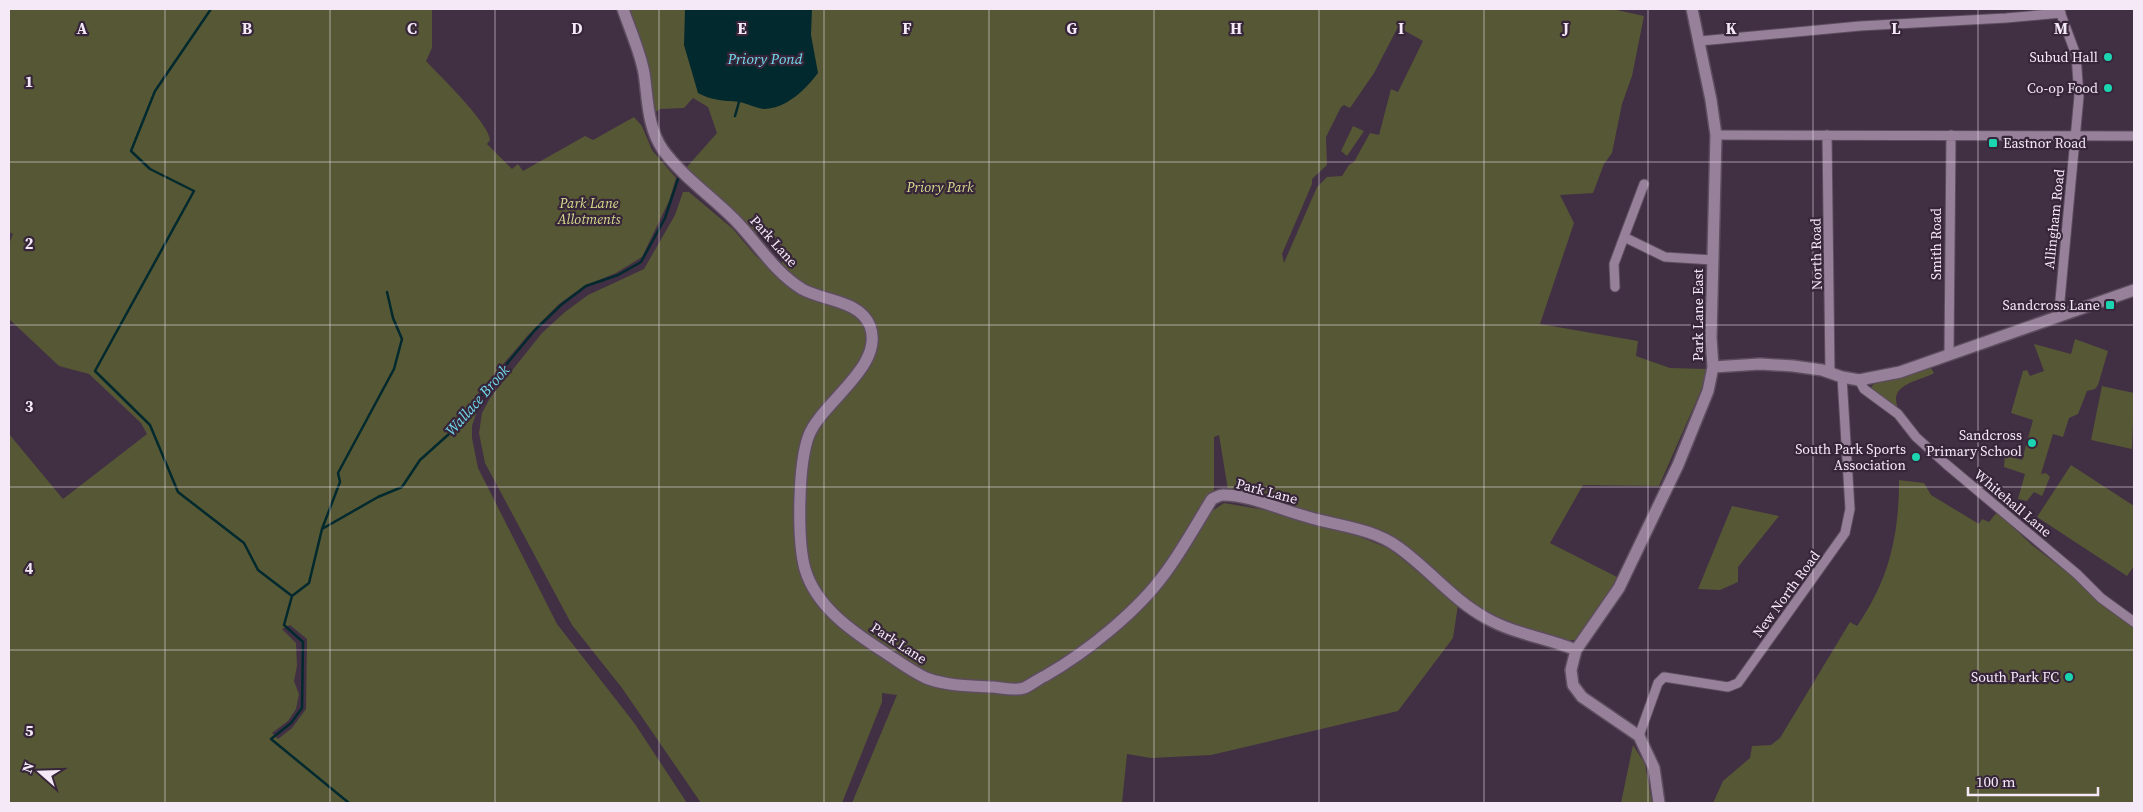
<svg xmlns="http://www.w3.org/2000/svg" width="2143" height="812" viewBox="0 0 2143 812" font-family="'Source Serif 4',serif">
  <rect width="100%" height="100%" fill="#412f44"/>
  <path fill="#565735" fill-rule="evenodd" d="M9,9H432V48L426,61C440,76 489,123 490,140L487,144L512,169L518,164L523,171L585,136L593,140L634,117L642,126L652,150L676,178L669,201L642,257L616,273L584,286L559,304L528,335L476,396L480,401L472,426V438L478,468L557,624L635,724L687,803H9V434L63,499L147,434L141,423L89,374L59,366L9,319V244L13,234L9,232ZM290,625L307,639L306,709L292,728L278,739L272,733L288,721L296,709L299,694L294,681L297,666L296,643L282,629Z
    M625,9H1612L1644,16L1632,76L1622,104L1612,153L1604,164L1593,193L1560,195L1574,223L1540,324L1638,341L1636,356L1670,368L1707,369L1705,381L1659,486L1583,485L1550,543L1617,577L1616,581L1575,640H1560L1499,618L1471,604L1398,540L1361,525L1228,490L1219,435L1214,437V490L1168,565L1124,613L1091,640L1095,648L1134,615L1172,572L1206,515L1224,503L1277,512L1317,526L1353,534L1390,549L1458,605L1453,638L1398,711L1211,755L1151,758L1127,754L1122,803H852L897,695L882,693V702L842,803H701L622,688L572,625L485,463L479,433L482,413L490,398L542,333L565,312L588,295L644,269L675,215L683,192H689L733,229L755,255L780,277L784,249L764,228L754,235L708,187L686,168L717,133L708,107L693,98L684,108L660,109L653,114L646,65ZM1398,27L1423,41L1398,92L1391,89L1379,135L1370,133L1354,162L1349,165L1342,176L1327,177L1317,187L1284,263L1282,254L1312,184V179L1327,165L1326,137L1341,107L1344,105L1350,108L1374,73Z
    M1353,126L1364,131L1347,156L1341,151Z
    M2075,339L2108,351L2098,385L2095,389L2087,391L2078,414L2069,418L2063,437L2053,434L2041,474L2046,473L2050,477L2042,496L2034,492L2027,501L2018,499L2025,474L2004,467L2005,455L2022,460L2033,420L2011,413L2023,371L2027,370L2030,376L2044,371L2034,344L2071,354Z
    M1931,368L1934,373C1918,382 1888,384 1898,408L1873,391L1871,387L1874,384Z
    M2102,386L2134,393L2132,449L2091,440Z
    M2071,465L2134,506V566L2127,576L2037,517Z
    M1899,480L1924,483L1931,495L1979,524L1982,519L1989,522L1997,512L2032,545L2081,583L2096,600L2134,628V803H1713L1723,781L1750,758L1752,746L1771,745L1780,738L1850,622L1857,626C1889,580 1899,536 1899,480Z
    M1732,506L1779,516L1738,567V582L1720,590L1698,589Z
    M1633,745L1645,764L1652,803H1621Z"/>
  <path fill="#02292e" d="M685,9H812L811,35L818,73C806,89 787,108 765,109C757,109 747,103 739,102C723,100 712,101 698,93L684,45Z"/>
  <g fill="none" stroke-linecap="round" stroke-linejoin="round">
    <path stroke="#02292e" stroke-width="2.5" d="M211,9L155,91L131,151L150,169L194,191L95,371L150,425L178,492L244,543L258,570L292,596
      M735,116L739,102
      M322,529L340,482L338,473L394,369L402,339L393,318L387,292
      M349,803L271,739L291,723L302,708L303,642L284,625L292,596L309,583L322,529L378,497L402,487L420,460L459,425L490,384L535,330L561,305L586,286L618,275L641,262L665,218L678,179"/>
    <g stroke="#5d4d5f" stroke-width="11">
      <path id="minor" d="M2059,9L2076,55L2079,96L2060,300L2062,314
        M1700,41L1860,26L2006,18L2061,13
        M1716,135L2134,136
        M1827,135L1830,373
        M1644,184L1624,237L1665,257L1713,260
        M1615,287L1614,264L1624,237
        M1949,353L1951,135
        M1859,380L1864,389L1898,414L1916,437L1946,464L2077,574L2101,598L2134,622
        M1639,736L1658,683L1664,677L1728,687L1738,683L1845,533L1850,509L1842,377"/>
    </g>
    <g stroke="#5d4d5f" stroke-width="14">
      <path id="tertiary" d="M623,9C630,30 640,51 644,73C648,99 647,127 663,150C682,176 711,196 734,219C757,242 773,271 802,289C823,301 860,300 870,326C885,366 822,402 809,435C798,463 797,540 805,569C816,607 853,632 884,652C898,661 911,671 926,678C947,686 971,686 993,687C1002,688 1015,691 1024,688C1031,685 1038,679 1045,676C1087,652 1138,611 1166,572C1183,549 1197,523 1212,499C1215,498 1219,495 1223,495C1251,495 1281,510 1308,517C1337,526 1372,528 1398,547C1429,569 1453,600 1486,618C1514,634 1547,638 1576,650
        M1713,367L1760,364L1793,366L1822,370L1842,377L1859,380L1900,372L2134,290
        M1659,803L1654,768L1639,736L1582,697L1573,685L1571,670L1576,650L1619,588L1678,465L1708,391L1713,367L1711,338L1716,135L1711,100L1692,9"/>
    </g>
    <use href="#minor" stroke="#97819a" stroke-width="9"/>
    <use href="#tertiary" stroke="#97819a" stroke-width="11"/>
  </g>
  <path fill="none" stroke="#f5e9f7" stroke-width="1" stroke-opacity="0.55" d="M165,9V803M330,9V803M495,9V803M659,9V803M824,9V803M989,9V803M1154,9V803M1319,9V803M1484,9V803M1648,9V803M1813,9V803M1978,9V803M9,162H2134M9,325H2134M9,487H2134M9,650H2134"/>
  <g fill="#1bd5b1" stroke="#37253a" stroke-width="2">
    <circle cx="2108" cy="57" r="5"/>
    <circle cx="2108" cy="88" r="5"/>
    <rect x="1988" y="138" width="10" height="10" rx="2.5"/>
    <rect x="2105" y="300" width="10" height="10" rx="2.5"/>
    <circle cx="2032" cy="443" r="5"/>
    <circle cx="1916" cy="457" r="5"/>
    <circle cx="2069" cy="677" r="5"/>
  </g>
  <g text-anchor="middle" dominant-baseline="central" stroke-width="4.5" stroke-linejoin="round" paint-order="stroke">
    <g font-size="14" fill="#f5e9f7" stroke="#37253a" text-anchor="end">
      <text x="2098" y="57">Subud Hall</text>
      <text x="2098" y="88">Co-op Food</text>
      <text x="2003" y="143" text-anchor="start">Eastnor Road</text>
      <text x="2100" y="305">Sandcross Lane</text>
      <text x="2022" y="435">Sandcross<tspan x="2022" dy="16">Primary School</tspan></text>
      <text x="1906" y="449">South Park Sports<tspan x="1906" dy="16">Association</tspan></text>
      <text x="2059" y="677">South Park FC</text>
    </g>
    <g font-size="14" font-style="italic" fill="#d9dd8e" stroke="#37253a">
      <text x="940" y="187">Priory Park</text>
      <text x="589" y="203">Park Lane<tspan x="589" dy="16">Allotments</tspan></text>
    </g>
    <g font-size="14" fill="#f5e9f7" stroke="#37253a">
      <text transform="translate(2054 219) rotate(-84)">Allingham Road</text>
      <text transform="translate(774 241) rotate(48)">Park Lane</text>
      <text transform="translate(1936 244) rotate(-90)">Smith Road</text>
      <text transform="translate(1816 254) rotate(-91)">North Road</text>
      <text transform="translate(1698 315) rotate(-90)">Park Lane East</text>
      <text transform="translate(1267 491) rotate(15)">Park Lane</text>
      <text transform="translate(2013 503) rotate(40)">Whitehall Lane</text>
      <text transform="translate(1786 594) rotate(-54)">New North Road</text>
      <text transform="translate(899 643) rotate(33)">Park Lane</text>
    </g>
    <g font-size="15" font-style="italic" fill="#71dbed" stroke="#37253a">
      <text x="765" y="58">Priory Pond</text>
      <text transform="translate(477 400) rotate(-49)">Wallace Brook</text>
    </g>
  </g>
  <g font-size="16" text-anchor="middle" font-weight="bold" fill="#f5e9f7" stroke="#37253a" stroke-width="4.5" stroke-linejoin="round" paint-order="stroke">
    <text x="82" y="34">A</text>
    <text x="247" y="34">B</text>
    <text x="412" y="34">C</text>
    <text x="577" y="34">D</text>
    <text x="742" y="34">E</text>
    <text x="907" y="34">F</text>
    <text x="1072" y="34">G</text>
    <text x="1236" y="34">H</text>
    <text x="1401" y="34">I</text>
    <text x="1566" y="34">J</text>
    <text x="1731" y="34">K</text>
    <text x="1896" y="34">L</text>
    <text x="2061" y="34">M</text>
    <text x="29" y="87">1</text>
    <text x="29" y="249">2</text>
    <text x="29" y="412">3</text>
    <text x="29" y="574">4</text>
    <text x="29" y="736">5</text>
  </g>
  <rect width="2143" height="812" fill="none" stroke="#f5e9f7" stroke-width="20"/>
  <g transform="translate(40 772) rotate(290)" stroke="#37253a" stroke-width="4" paint-order="stroke">
  <path d="M0-4L9 19L0 12L-9 19Z" fill="#f5e9f7"/>
  <text y="-8" font-size="14" font-weight="bold" text-anchor="middle" fill="#f5e9f7">N</text>
  </g>
  <path d="M1968 787v8h130v-8" fill="none" stroke="#f5e9f7" stroke-width="2.5"/>
  <text x="1976" y="787" font-size="15" fill="#f5e9f7" stroke="#37253a" stroke-width="4" paint-order="stroke">100 m</text>
</svg>
